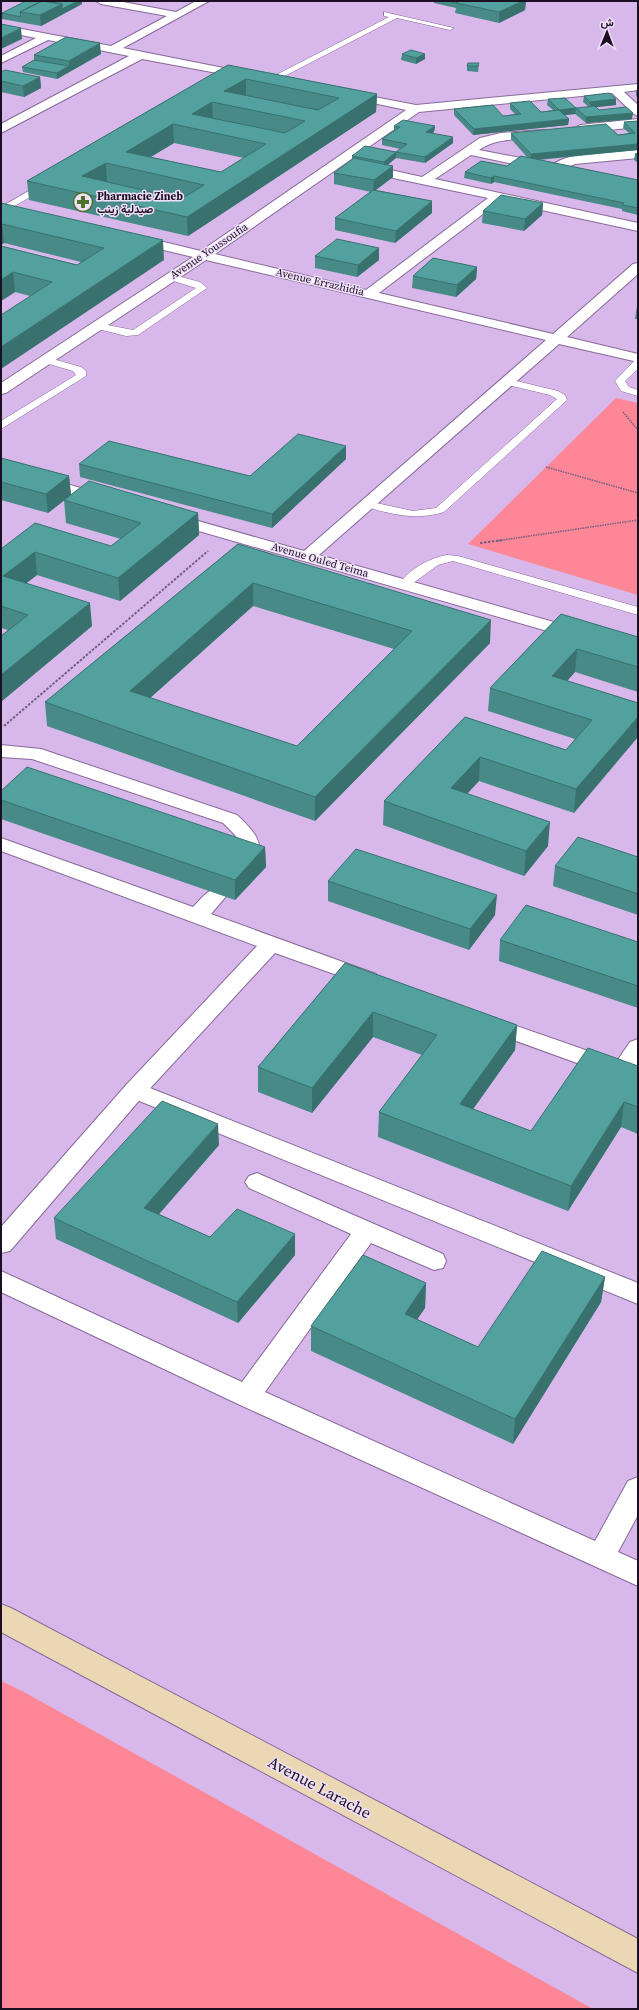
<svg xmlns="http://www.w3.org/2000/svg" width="639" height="2010" viewBox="0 0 639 2010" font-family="'Source Serif 4',Vazirmatn,serif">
  <rect width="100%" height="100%" fill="#d8b8eb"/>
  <path fill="#fd8796" d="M616,398L638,403V595L468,544Z
    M1,1681L24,1692L593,2009H1Z"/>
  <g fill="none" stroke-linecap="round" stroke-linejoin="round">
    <g stroke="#876a98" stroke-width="1">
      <path id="service" d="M384,12L454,28L450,30L397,18L273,82L266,80L389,17L384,16Z
        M46,181L50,184L49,186L6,211H1V207Z
        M170,274L200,282L207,288L138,335L126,336L94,328L92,326L97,323L133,330L196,288L167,279L165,277Z
        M46,357L81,367L86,371V376L1,429V421L76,375L73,371L42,362L41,360Z
        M638,360V369L625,381L629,387L638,390V396L621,391L615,381L634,361Z
        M508,379L558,391L565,395L567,400L444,512C415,521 391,514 363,506L361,504L363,502L367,501L413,511L436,508L557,399L550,395L504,384L503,382L504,380Z
        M447,555L458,556L638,607V615L453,561L438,565L409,586L405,588L399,584C410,569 429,558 447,555Z"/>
    </g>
    <g stroke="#876a98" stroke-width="2">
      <path id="pedestrian" d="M135,1082L638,1283V1304L127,1096L124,1090L127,1084Z"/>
    </g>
    <g stroke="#876a98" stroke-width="2">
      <path id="minor" d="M96,1H118L176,12L196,1H209L123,48L249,73L255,76L249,79L142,59L1,133V124L129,56L48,40L1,63V56L36,38L1,31V25L111,46L167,16L101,4Z
        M638,84V90L624,92L638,105V116L634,114L612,93L419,112L215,254L366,290L488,198L360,171L358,168L360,165L364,164L422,177L480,138L501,133L544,130L546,133L544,136C522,141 499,136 479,150L547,163L549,166L547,169L543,170L471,155L435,179L638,223V231L500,201L379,293L553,334L633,264L638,263V274L567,337L638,354V362L559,344L319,555L638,646V657L164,521L162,518L164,515L170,513L304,551L546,340L206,260L6,393L1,394V383L193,257L130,242L128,239L130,236L135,235L201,251L406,110L344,97L342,95L344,93L348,92L416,105Z
        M638,119V127L580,133L574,129L580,125Z
        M638,150V158L575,164L556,172L550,168C561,151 618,152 638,150Z
        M1,466L110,496L112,499L110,502L104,504L1,476Z
        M1,745L41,749L237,815C252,829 268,844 254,865L247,867L240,865L237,861C244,840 237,837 223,823L32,759L1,757Z
        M1,838L193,907C203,897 210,885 225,889L228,894L211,914L376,974L379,979L376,984L368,986L275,953L143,1096L10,1251L1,1253V1227L127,1084L257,946L1,851Z
        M488,1016L617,1061L630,1042L638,1039V1064L636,1068L638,1069V1085L480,1028L477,1023L480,1018Z
        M257,1173L443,1254L446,1261L443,1268L434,1270L371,1243L265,1392L595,1541L628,1481L638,1477V1515L618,1552L638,1561V1586L238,1404L1,1292V1271L242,1382L351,1234L249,1188L245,1182L249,1176Z"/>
    </g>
    <g stroke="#876a98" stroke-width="2">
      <path id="secondary" d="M1,1604L11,1608L638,1939V1973L1,1632Z"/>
    </g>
    <path stroke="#735e80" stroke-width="1.5" stroke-dasharray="1.5 1" stroke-linecap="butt" d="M623,412L638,430
      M546,467L638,493
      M496,541L638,520"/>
    <path stroke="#735e80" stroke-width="2" stroke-dasharray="2.5 1.5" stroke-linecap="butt" d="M480,543L503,540
      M4,726L208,551"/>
    <use href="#service" fill="#fff" fill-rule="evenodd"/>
    <use href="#pedestrian" fill="#fff" fill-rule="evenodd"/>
    <use href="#minor" fill="#fff" fill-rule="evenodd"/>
    <use href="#secondary" fill="#ebd7b4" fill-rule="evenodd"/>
  </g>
  <path fill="#478a88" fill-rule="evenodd" d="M434,1H526L525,10L499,23L455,13L456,8L434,3Z
    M82,4L41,26L2,19V13Z
    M101,54L57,79L23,72L22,67L34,60V55Z
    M402,54H425V59L416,64L401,60Z
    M479,63L478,72L467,71V66Z
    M228,65L377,94L376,112L188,236L29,200L27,181ZM174,143L244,158L221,172L150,157Z
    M1,72L40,77L41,88L24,97L1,92Z
    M636,90H638V98L636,96Z
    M584,96L616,99V105L596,107L599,110L632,119L586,123L575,114L576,108L589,107L583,102Z
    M548,99L576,108L575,114L564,115L569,119L568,125L473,135L454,115V109L503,116L515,114L510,109V103L541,112L553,110L547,105Z
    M638,121V150L539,160L638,180V215L622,211V209L494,182L491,184L464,178L465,172L507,166L527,157L511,139V133L618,135L629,133L623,128L624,122Z
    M394,126H435L434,132L432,133L453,143L425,163L396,158L387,165L393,166V177L376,190L432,201V213L395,243L335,230V218L371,192L334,184V173L352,160V156L396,152L400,149L382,145V139L394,131Z
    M638,153V163L634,160L635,154Z
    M1,203L164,260L30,296L15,292L1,301V246L77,265L81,262L4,243L1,245Z
    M543,203L542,215L524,231L482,223L483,211Z
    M379,248V260L357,277L315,268V256Z
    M477,267L476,279L456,297L412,288L413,276Z
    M638,305V319H635L637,306Z
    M346,446V459L272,528L80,477L79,464L250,476Z
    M1,458L69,476L71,495L48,513L1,500Z
    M64,500L198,513L199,535L120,601L37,575L26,583L92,626L2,701L1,700V636L8,630L1,628V549L111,546L121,539L66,523Z
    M238,544L490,643L315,821L47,726L45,702ZM253,606L394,649L297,746L150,698Z
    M561,614L638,637V692L575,672L567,681L638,703L574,813L479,781L467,794L548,846L524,876L383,825L384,801L465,717L566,750L575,739L488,711L490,688Z
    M1,791L265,847L266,867L235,900L1,819Z
    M638,857V915L553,886L555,866Z
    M328,881L495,915L469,950L328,901Z
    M500,940L638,942V1008L499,961Z
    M345,963L517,1025L515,1050L473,1109L531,1131L638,1066V1134L621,1127L568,1211L378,1137L379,1112L422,1055L373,1037L312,1113L258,1092V1067Z
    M219,1145L159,1214L210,1237L295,1255L238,1323L56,1239L54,1218Z
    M605,1277L601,1302L513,1444L311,1351V1326L426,1283L425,1308L417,1319L478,1347Z"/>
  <path fill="#39716f" d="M78,1H82V4L41,26L40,15L62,4Z
    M523,1H526L525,10L499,23V12Z
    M21,28L22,39L1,49V38Z
    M100,43L101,54L57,79V73L69,66V61Z
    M425,54V59L416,64V58Z
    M40,77L41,88L24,97L23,86Z
    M246,79V97L224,91Z
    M377,94L376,112L188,236L187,217Z
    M616,99V105L590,108V102Z
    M212,102L213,121L192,114Z
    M576,108L575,114L558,116L559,110Z
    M633,113L632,119L586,123V117Z
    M569,119L568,125L473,135L474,129Z
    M173,124L174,143L131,169L126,152Z
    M435,126L434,132L426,138V132Z
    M453,137V143L425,163V157Z
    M638,144V150L530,160L531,154Z
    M396,152V158L384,168V162Z
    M106,163L107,182L82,176Z
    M393,166V177L373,192L374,180Z
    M494,176V182L491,184V178Z
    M432,201V213L395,243L396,231Z
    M543,203L542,215L524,231L525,219Z
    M1,224H2L4,243L1,245Z
    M163,240L164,260L1,369V347Z
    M379,248V260L357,277L358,265Z
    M477,267L476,279L456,297L457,285Z
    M13,272L15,292L1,301V280Z
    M346,446V459L272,528V514Z
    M69,476L71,495L48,513L46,494Z
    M198,513L199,535L120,601L118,578Z
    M35,552L37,575L6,599L3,576Z
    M253,583V606L131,715L130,691Z
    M90,603L92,626L2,701L1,694V675Z
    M491,620L490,643L315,821V797Z
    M577,649L575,672L550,700L552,676Z
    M638,717V737L574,813L576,789Z
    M480,757L479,781L450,812L451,788Z
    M550,822L548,846L524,876L526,851Z
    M265,847L266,867L235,900V880Z
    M497,895L495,915L469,950L470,929Z
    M373,1012V1037L312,1113V1088Z
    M517,1025L515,1050L459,1129L460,1104Z
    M624,1102L621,1127L568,1211L571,1186Z
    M218,1124L219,1145L146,1229L144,1208Z
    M295,1234V1255L238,1323L237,1302Z
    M605,1277L601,1302L513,1444L515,1419Z
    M426,1283L425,1308L404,1339L405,1314Z"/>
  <path fill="#52a19e" stroke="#39716f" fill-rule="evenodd" d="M26,1H42L20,12L21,17L2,13Z
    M42,1L62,4L40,15L20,12Z
    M44,1H78L62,9V4Z
    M448,1H459L456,3Z
    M459,1H523L499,12L456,3Z
    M1,24L21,28L1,38Z
    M66,37L100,43L69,61L34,55Z
    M411,50L425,54L416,58L402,54Z
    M34,60L69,66L57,73L22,67Z
    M468,63H479L478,66H467Z
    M228,65L377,94L187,217L27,181ZM246,79L339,98L318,110L224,91ZM212,102L305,121L285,133L192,114ZM173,124L266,144L221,172L126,152ZM106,163L204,185L181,199L82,176Z
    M5,70L40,77L23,86L1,81V72Z
    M609,93L616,99L590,102L584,96Z
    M565,98L576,108L559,110L569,119L474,129L454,109L493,105L503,116L521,114L510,103L530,101L541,112L559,110L548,99Z
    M595,106L599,110L626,107L633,113L586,117L576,108Z
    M403,120L435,126L426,132L453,137L425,157L396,152L384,162L352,156L365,146L396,152L407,144L382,139L400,127L394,126Z
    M638,121V144L531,154L511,133L606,124L618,135L635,133L624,122Z
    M638,153V157L635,154Z
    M521,156L638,180V208L622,205L624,203L494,176L491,178L465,172L481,161L507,166Z
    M354,158L393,166L374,180L334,173Z
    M373,190L432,201L396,231L335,218Z
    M501,195L543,203L525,219L483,211Z
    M1,203L163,240L1,347V315L52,282L13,272L1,280V246L77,265L104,248L2,224H1Z
    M337,239L379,248L358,265L315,256Z
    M433,258L477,267L457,285L413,276Z
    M298,434L346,446L272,514L79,464L109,441L250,476Z
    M1,458L69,476L46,494L1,482Z
    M89,481L198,513L118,578L35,552L3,576L90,603L1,675V636L28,615L1,606V549L35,523L111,546L141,523L64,500Z
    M238,544L491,620L315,797L45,702ZM253,583L412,631L297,746L130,691Z
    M561,614L638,637V667L577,649L552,676L638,703V717L576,789L480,757L451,788L550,822L526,851L384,801L465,717L566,750L592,720L490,688Z
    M27,767L265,847L235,880L1,800V791Z
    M578,837L638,857V894L555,866Z
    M356,849L497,895L470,929L328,881Z
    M526,905L638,942V986L500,940Z
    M345,963L517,1025L460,1104L531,1131L588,1048L638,1066V1107L624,1102L571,1186L379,1112L437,1035L373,1012L312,1088L258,1067Z
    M162,1101L218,1124L144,1208L210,1237L237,1209L295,1234L237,1302L54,1218Z
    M542,1251L605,1277L515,1419L311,1326L363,1255L426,1283L405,1314L478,1347Z"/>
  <defs>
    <g id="pharmacy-ring" transform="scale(1)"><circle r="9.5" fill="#f0e0fa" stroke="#4c712b" stroke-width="1.5"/><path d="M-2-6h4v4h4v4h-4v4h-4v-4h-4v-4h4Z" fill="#4c712b"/></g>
  </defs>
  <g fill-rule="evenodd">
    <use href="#pharmacy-ring" x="83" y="202"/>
  </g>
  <g text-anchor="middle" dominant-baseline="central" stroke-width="3" stroke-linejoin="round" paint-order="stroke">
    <g font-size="11" font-weight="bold" fill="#1b0f21" stroke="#f0e0fa" text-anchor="start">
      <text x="97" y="196">Pharmacie Zineb<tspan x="97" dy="13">صيدلية زينب</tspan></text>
    </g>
    <g font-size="11" fill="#1b0f21" stroke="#f0e0fa">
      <text transform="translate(209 251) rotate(-34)">Avenue Youssoufia</text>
      <text transform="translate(320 282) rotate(13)">Avenue Errazhidia</text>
      <text transform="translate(320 560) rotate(16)">Avenue Ouled Teima</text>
    </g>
    <g font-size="16" fill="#1b0f21" stroke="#f0e0fa">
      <text transform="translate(320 1787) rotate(28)">Avenue Larache</text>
    </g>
  </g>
  <rect width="639" height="2010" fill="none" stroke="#1b0f21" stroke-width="4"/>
  <g transform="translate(607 32) rotate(1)" stroke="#f0e0fa" stroke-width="3" paint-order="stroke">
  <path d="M0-3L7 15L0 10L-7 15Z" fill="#1b0f21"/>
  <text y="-6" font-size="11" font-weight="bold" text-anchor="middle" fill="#1b0f21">ش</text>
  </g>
</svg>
